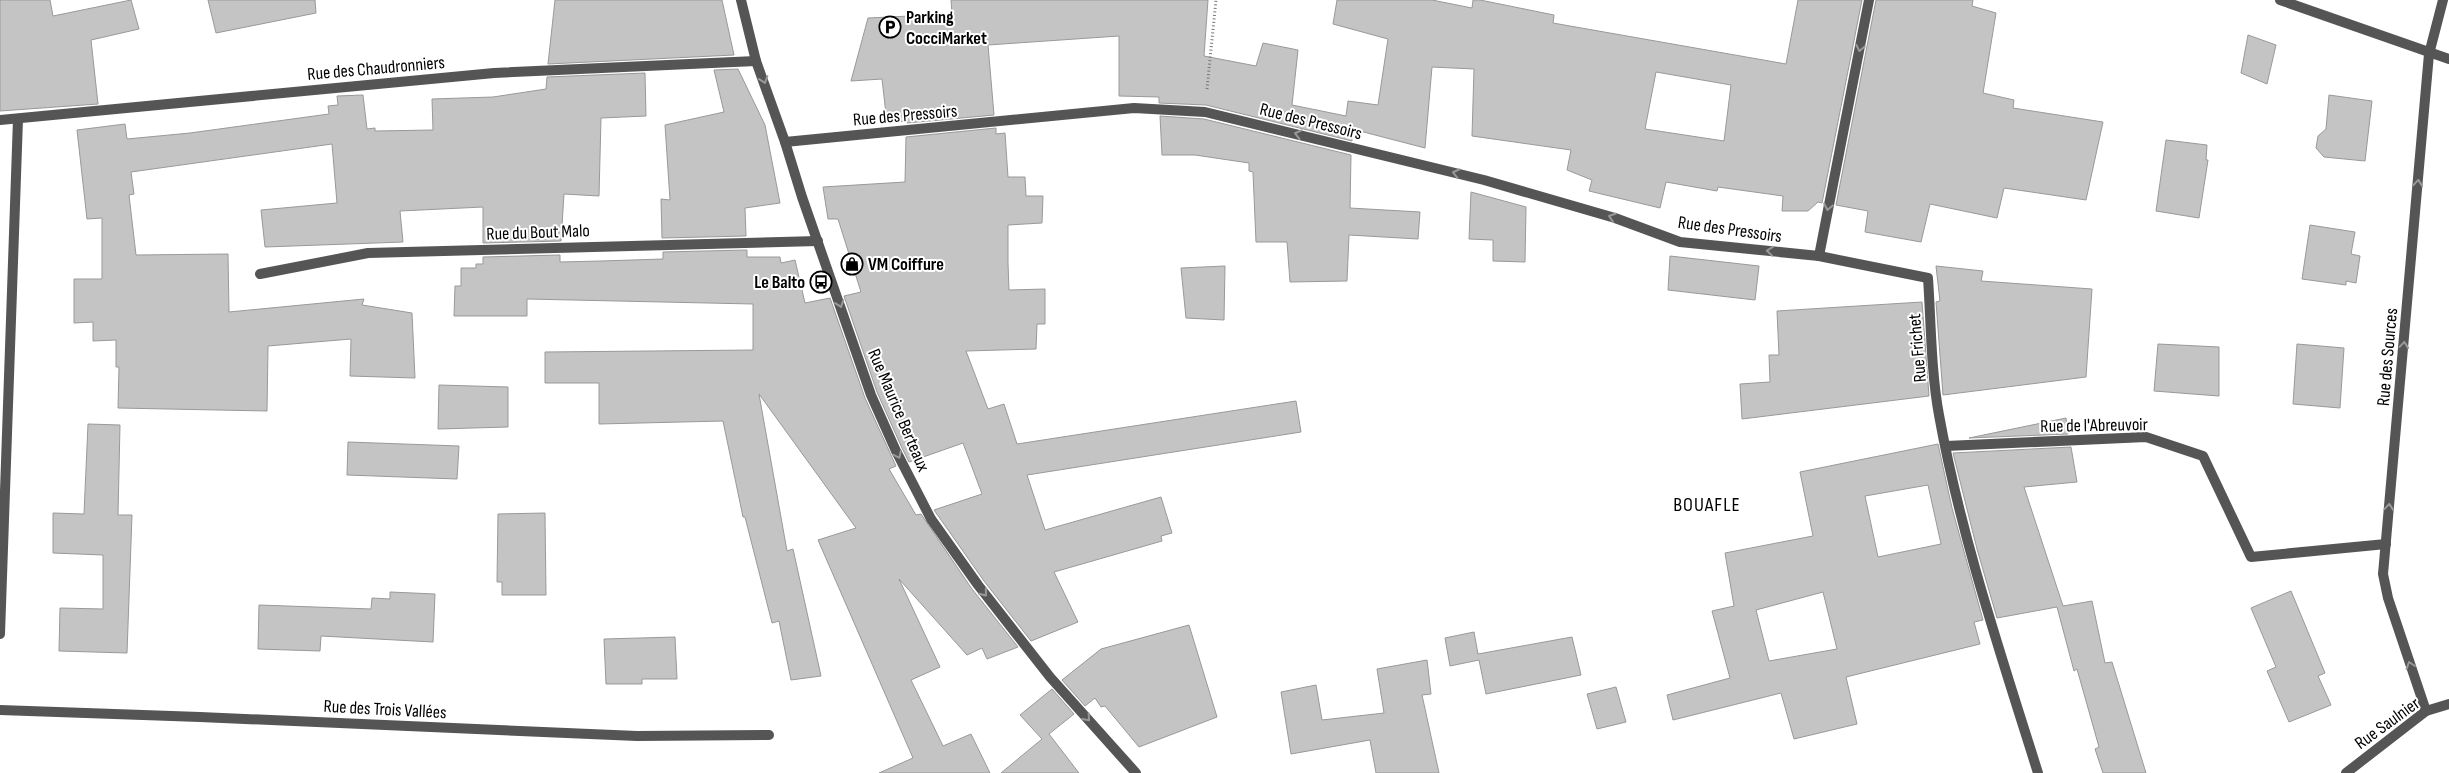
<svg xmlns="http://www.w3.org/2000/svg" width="2449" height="773" font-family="'Sofia Sans Condensed',sans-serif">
  <rect width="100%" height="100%" fill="#fff"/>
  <g fill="#c4c4c4" stroke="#999" fill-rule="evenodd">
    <path d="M0,0H50L53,16L131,0L139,29L91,40L98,104L0,111Z"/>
    <path d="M208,0H315L316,13L216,33Z"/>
    <path d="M555,0H722L734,55L548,64Z"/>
    <path d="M951,0H1208L1204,56L1256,66L1263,43L1298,50L1292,105L1346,116L1348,101L1378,105L1388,39L1333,24L1337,0H1432L1472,8L1473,0H1480L1554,15L1553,23L1786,64L1798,0H1862L1822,203L1818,202L1808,211H1782L1783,196L1718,187L1717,191L1666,182L1660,208L1589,191L1592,180L1567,170L1571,150L1472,136L1474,69L1432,67L1425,148L1352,129V141L1206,105L1159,103V97L1119,96V36L988,45L994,115L907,123V121L887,123L882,79L851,81L868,18L952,14ZM1656,72L1731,85L1724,141L1645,129Z"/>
    <path d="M1876,0H1973L1972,6L1996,13L1983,93L2014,100L2013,108L2103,122L2086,200L2004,188L1997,218L1930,204L1921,242L1865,232L1868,211L1836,205Z"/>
    <path d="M2248,35L2276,45L2267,84L2241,73Z"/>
    <path d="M738,69L765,125L780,203L745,208L746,236L662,238L661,199L670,200L665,125L724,112L714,70Z"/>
    <path d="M645,73L646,116L601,118L599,196L564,194L561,241L483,243V207L400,211L403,242L265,247L261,210L337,203L332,144L131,172L134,194L129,195L136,255L228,254L229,312L364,299L362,305L412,313L415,378L350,376L351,339L268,346L267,411L118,408L119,367H116V340L93,341V322L74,323V279H102V218L87,219L77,130L125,124L127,139L190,133L329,114L328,106L338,105L337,96L363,95L367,129L375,128V131L433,130L432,99L493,97L546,89L547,77Z"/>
    <path d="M2329,95L2372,101L2365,161L2324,157L2316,148L2318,136L2326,129Z"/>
    <path d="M1160,116L1204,119L1351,155L1350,208L1420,212L1418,239L1349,235L1347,281L1290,282L1287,242H1256L1253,172L1249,171V163L1195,155H1162Z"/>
    <path d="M996,128V134L1005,133L1008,177H1025L1026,196H1043L1042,223L1008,225V263L1009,290L1045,289V324H1037L1036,349L966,351L988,409L1004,404L1017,444L1296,401L1301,432L1027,475L1045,530L1161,497L1172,533L1161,536L1162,541L1054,572L1078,622L1031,641L984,581L934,510L982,494L963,443L909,462L902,448L877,392L844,296L861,292L838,219H828L823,187L905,182L906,137Z"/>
    <path d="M2166,140L2207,145L2206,160H2208L2199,218L2156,211Z"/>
    <path d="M1471,192L1526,207L1525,262L1493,261V240L1469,239Z"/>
    <path d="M2310,225L2355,232L2351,254L2360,256L2356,283L2346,281V285L2302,279Z"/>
    <path d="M747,250V257H780L781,263L795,260L805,303L830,298L865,398L896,466L889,469L916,515L921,514L972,589L1018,647L987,659L982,648L967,655L899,579L940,667L911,680L943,746L971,734L990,773H879L913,758L818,540L856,528L759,394L787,551L793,549L821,676L791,680L779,621L772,623L745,517H743L723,421L599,424V383H545V352L753,350V304L527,299V316H454L455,286H461V268H476V264H483V257L560,255V262L601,261L663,259V252Z"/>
    <path d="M1670,256L1759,266L1755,300L1668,290Z"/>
    <path d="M1225,266L1224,320L1186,318L1181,268Z"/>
    <path d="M1936,266L1983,271L1981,281L2092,289L2086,377L1943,395L1936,302L1940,301Z"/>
    <path d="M1922,302L1929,396L1742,419L1740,384L1770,382L1769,355H1779L1777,311Z"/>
    <path d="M2158,344L2219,347V396L2154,391Z"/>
    <path d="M2297,344L2344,348L2340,408L2293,404Z"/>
    <path d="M439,385L508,387V427L438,429Z"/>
    <path d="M2066,418L2068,434L1969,438Z"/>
    <path d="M88,424L120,425L118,515H132L127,653L59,651L60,608L103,609V555L53,553V513L84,514Z"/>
    <path d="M348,442L459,446L457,479L347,475Z"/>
    <path d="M1938,444L1952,508L1983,620L1974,622L1980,644L1846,677L1857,724L1794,739L1781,693L1673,720L1667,695L1730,678L1712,611L1734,606L1725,553L1813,536L1800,472ZM1928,485L1941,544L1878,557L1865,496ZM1823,592L1837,649L1769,661L1756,610Z"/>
    <path d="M2071,447L2077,482L2024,487L2063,606L2092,601L2105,663L2112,662L2146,773H2103L2095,749L2099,747L2077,669L2074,671L2057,607L1997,618L1977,549L1953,453Z"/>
    <path d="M545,513L546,595H502V582H497L498,514Z"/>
    <path d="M2291,591L2325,673L2318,676L2331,705L2289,722L2267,671L2276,667L2251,608Z"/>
    <path d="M390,592L435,594L433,642L321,636L320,651L258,649L259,605L371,609L372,598L390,599Z"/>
    <path d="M1189,625L1217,717L1139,747L1105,706L1101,707L1095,698L1085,706L1062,680L1101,649Z"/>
    <path d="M1474,632L1478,654L1572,637L1581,675L1486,694L1479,660L1450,666L1445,638Z"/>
    <path d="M675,637L677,679H642V684H606L604,639Z"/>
    <path d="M1427,660L1431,694L1422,695L1439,773H1376L1370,740L1291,754L1281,692L1316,685L1322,720L1384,713L1377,669Z"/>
    <path d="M1616,687L1626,722L1597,729L1587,694Z"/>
    <path d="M1052,689L1074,714L1049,734L1079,773H1001L1042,739L1020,715Z"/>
  </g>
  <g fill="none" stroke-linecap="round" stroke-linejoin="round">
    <path stroke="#777" stroke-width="3" stroke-dasharray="1 2.5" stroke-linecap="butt" d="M1207,89L1216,0"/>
    <path stroke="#555" stroke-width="10" d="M1946,446L2146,437L2203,456L2251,557L2386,544"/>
    <g stroke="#555" stroke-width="10">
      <path d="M741,0L756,61L785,142L802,197L871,395L896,451L931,519L978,585L1050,677L1136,773"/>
      <path d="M2280,0L2449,59"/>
      <path d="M0,120L494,73L756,61"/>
      <path d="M785,142L1134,108L1205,112L1484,180L1615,218L1680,242L1819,256L1928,278C1931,322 1931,372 1939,415C1961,537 2001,655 2038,773"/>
      <path d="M1819,256L1869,0"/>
      <path d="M260,274L368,253L818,241"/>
      <path d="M0,634L18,119"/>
      <path d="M0,710L200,717L637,736L769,735"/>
      <path d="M2426,711L2388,598L2383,574L2429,54L2443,0"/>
      <path d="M2346,773L2426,711L2449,704"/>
    </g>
  </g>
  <defs><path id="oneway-chevron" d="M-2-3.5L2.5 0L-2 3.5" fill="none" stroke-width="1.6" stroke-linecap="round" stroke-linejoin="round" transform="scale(1.25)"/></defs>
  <g stroke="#999">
    <use href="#oneway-chevron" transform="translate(1860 48) rotate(101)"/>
    <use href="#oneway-chevron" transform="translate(764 80) rotate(71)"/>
    <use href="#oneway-chevron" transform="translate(1298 134) rotate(-166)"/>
    <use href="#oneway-chevron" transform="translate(1456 173) rotate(-166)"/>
    <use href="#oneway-chevron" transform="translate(2418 183) rotate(-85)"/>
    <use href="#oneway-chevron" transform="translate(1828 207) rotate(101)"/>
    <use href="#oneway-chevron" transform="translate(1612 217) rotate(-162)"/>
    <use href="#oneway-chevron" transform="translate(1770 251) rotate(-174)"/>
    <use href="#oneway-chevron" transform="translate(840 304) rotate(71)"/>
    <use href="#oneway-chevron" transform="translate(2404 345) rotate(-85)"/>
    <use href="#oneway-chevron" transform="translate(898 455) rotate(64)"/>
    <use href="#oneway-chevron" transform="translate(2389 507) rotate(-85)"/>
    <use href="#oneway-chevron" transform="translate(984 593) rotate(52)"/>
    <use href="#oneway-chevron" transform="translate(2410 665) rotate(-108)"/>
    <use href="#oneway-chevron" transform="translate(1087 718) rotate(48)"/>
  </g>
  <defs>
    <g id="parking-ring" transform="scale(1.125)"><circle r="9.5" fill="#fff" stroke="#000" stroke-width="1.5"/><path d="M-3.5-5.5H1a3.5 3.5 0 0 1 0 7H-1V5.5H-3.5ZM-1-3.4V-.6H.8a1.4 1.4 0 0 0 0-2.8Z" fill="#000"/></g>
    <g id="shop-ring" transform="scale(1.125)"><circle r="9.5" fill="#fff" stroke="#000" stroke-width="1.5"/><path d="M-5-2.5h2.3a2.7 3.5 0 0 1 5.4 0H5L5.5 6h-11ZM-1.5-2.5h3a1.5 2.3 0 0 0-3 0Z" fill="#000"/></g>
    <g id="bus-ring" transform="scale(1.125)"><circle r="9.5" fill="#fff" stroke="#000" stroke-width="1.5"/><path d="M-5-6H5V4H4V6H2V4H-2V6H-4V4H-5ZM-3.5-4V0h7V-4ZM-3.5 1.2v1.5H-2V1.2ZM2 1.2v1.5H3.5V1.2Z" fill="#000"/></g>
  </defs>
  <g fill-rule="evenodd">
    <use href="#parking-ring" x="890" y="27"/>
    <use href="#shop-ring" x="852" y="264"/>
    <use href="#bus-ring" x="821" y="282"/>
  </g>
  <g text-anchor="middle" stroke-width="4" stroke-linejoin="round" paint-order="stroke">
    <g font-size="18" font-weight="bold" fill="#000" stroke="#fff" text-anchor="start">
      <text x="906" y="23">Parking<tspan x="906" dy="21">CocciMarket</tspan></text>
      <text x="868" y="270">VM Coiffure</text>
      <text x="805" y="288" text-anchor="end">Le Balto</text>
    </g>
    <g font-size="18" fill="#000" stroke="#fff">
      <text transform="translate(376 68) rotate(-5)" y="6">Rue des Chaudronniers</text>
      <text transform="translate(905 115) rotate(-5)" y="6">Rue des Pressoirs</text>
      <text transform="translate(1311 121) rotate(14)" y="6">Rue des Pressoirs</text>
      <text transform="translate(1730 229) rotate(8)" y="6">Rue des Pressoirs</text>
      <text transform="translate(538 232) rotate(-2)" y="6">Rue du Bout Malo</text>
      <text transform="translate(1917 348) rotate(-95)" y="6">Rue Frichet</text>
      <text transform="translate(2387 357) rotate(-85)" y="6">Rue des Sources</text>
      <text transform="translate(899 410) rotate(67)" y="6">Rue Maurice Berteaux</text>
      <text transform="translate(2094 425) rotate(-1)" y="6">Rue de l'Abreuvoir</text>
      <text transform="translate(385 709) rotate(3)" y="6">Rue des Trois Vallées</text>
      <text transform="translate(2387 723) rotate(-36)" y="6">Rue Saulnier</text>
    </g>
    <g font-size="20" letter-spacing="1" fill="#000" stroke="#fff">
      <text x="1707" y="511">BOUAFLE</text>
    </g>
  </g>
</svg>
